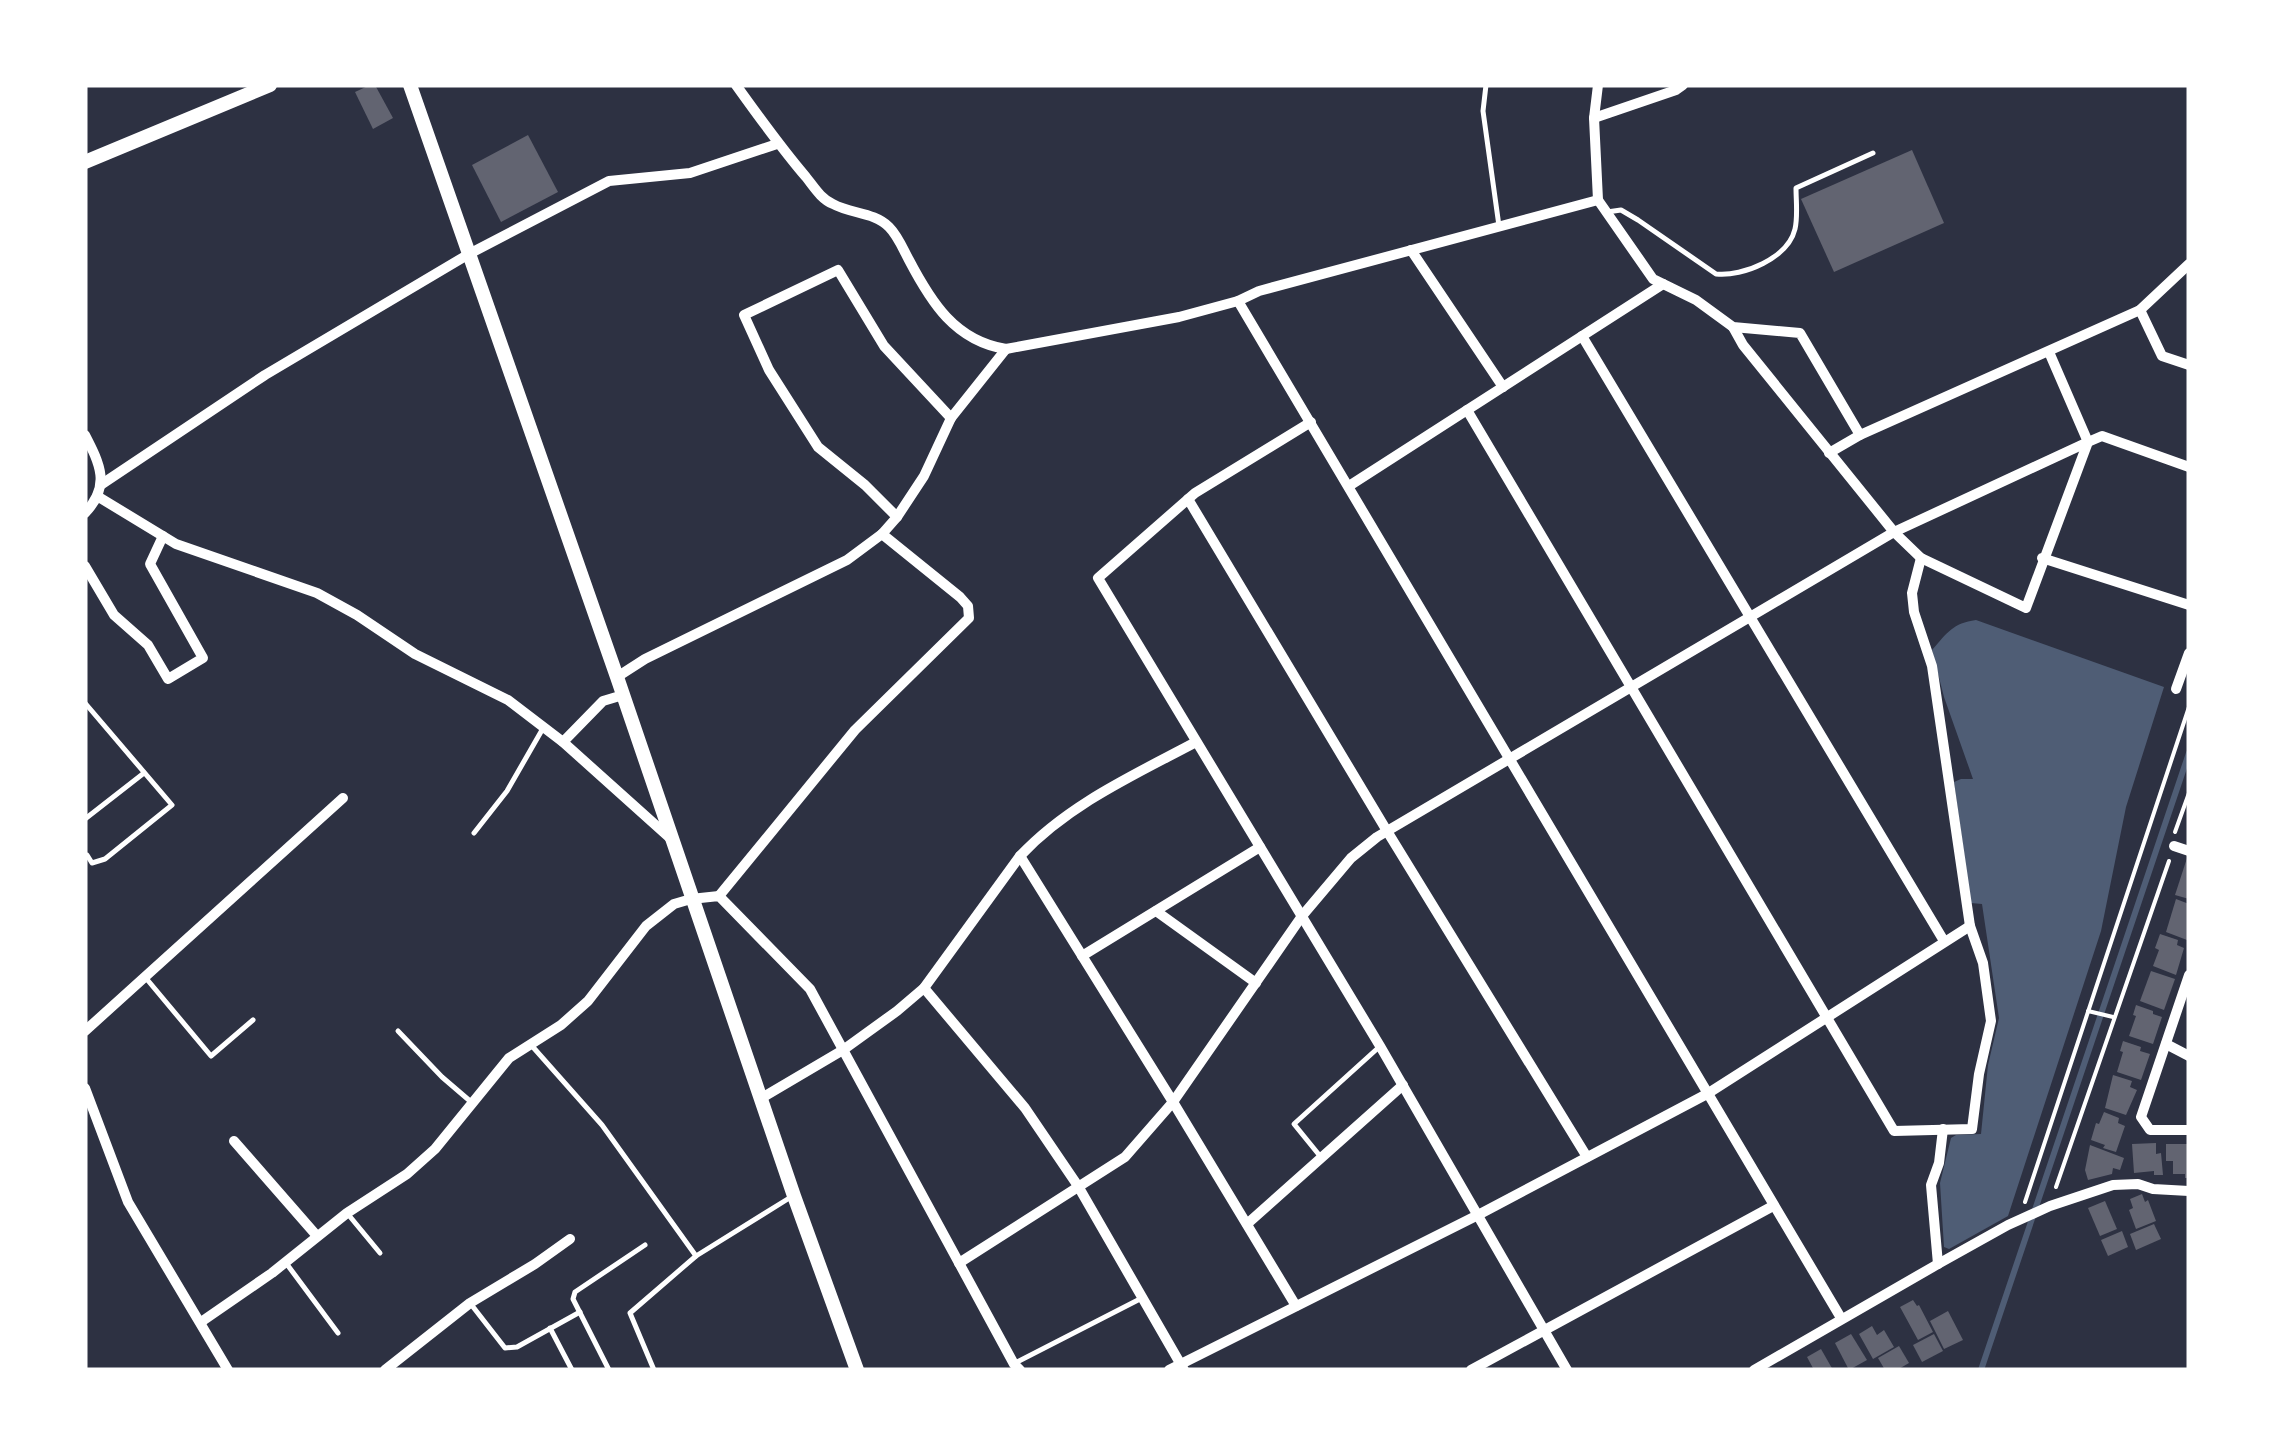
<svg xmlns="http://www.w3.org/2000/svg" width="2274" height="1455" font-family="'Fira Sans Condensed',sans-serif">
  <rect width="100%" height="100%" fill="#2d3142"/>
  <path fill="#4f5d75" d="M1976,620L2164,687L2126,807L2101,931L2008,1216L1949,1249L1944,1247L1940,1183L1951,1138L1956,1135L1981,1134L1988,1065L1999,1018L1982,904L1971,903L1954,782L1961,779H1973L1944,697L1932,650C1947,633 1953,623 1976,620Z"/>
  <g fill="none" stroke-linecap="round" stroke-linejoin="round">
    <path stroke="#4f5d75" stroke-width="6" d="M1981,1370L2189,753"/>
  </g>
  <g fill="#626471">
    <path d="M370,85H375L393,118L373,129L355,92Z"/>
    <path d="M528,135L558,192L501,222L472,165Z"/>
    <path d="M1912,150L1944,223L1834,272L1801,199Z"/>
    <path d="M2188,855H2189V899L2175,895Z"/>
    <path d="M2176,899L2189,904L2187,940L2166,932Z"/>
    <path d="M2160,934L2178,940L2177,945L2184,948L2176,975L2153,966L2159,950L2155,948Z"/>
    <path d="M2151,971L2175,979L2164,1010L2140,1001Z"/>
    <path d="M2136,1005L2153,1011V1014L2162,1017L2153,1044L2129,1036L2136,1016L2133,1015Z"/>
    <path d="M2123,1041L2141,1047L2140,1051L2150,1054L2141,1080L2117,1072L2123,1052L2120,1051Z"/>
    <path d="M2113,1075L2132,1081L2130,1087L2137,1090L2126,1115L2105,1108Z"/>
    <path d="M2104,1112L2119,1118L2118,1123L2125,1126L2116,1152L2103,1148L2105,1145L2091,1140L2096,1123L2099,1124Z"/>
    <path d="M2156,1143V1154L2161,1153L2163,1175H2154V1171L2134,1173L2132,1144Z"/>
    <path d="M2166,1144H2189V1178H2185V1174H2173V1161H2166Z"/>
    <path d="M2090,1145L2124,1158L2120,1170L2113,1168L2112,1174L2088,1180L2085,1170Z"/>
    <path d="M2142,1194L2145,1202L2148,1200L2156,1221L2136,1229L2129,1210L2133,1208L2130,1199Z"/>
    <path d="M2105,1201L2117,1229L2100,1236L2088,1208Z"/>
    <path d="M2154,1224L2161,1239L2136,1250L2130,1234Z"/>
    <path d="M2122,1231L2128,1247L2108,1256L2101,1240Z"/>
    <path d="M1913,1300L1917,1306L1919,1305L1933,1332L1918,1340L1900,1307Z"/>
    <path d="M1948,1311L1963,1340L1944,1349L1930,1321Z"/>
    <path d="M1872,1326L1877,1335L1884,1330L1894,1347L1873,1359L1859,1334Z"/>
    <path d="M1851,1334L1867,1360L1849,1370L1835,1343Z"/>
    <path d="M1934,1334L1943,1351L1922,1362L1913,1345Z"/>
    <path d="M1899,1346L1909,1363L1897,1370H1885L1878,1358Z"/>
    <path d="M1821,1349L1833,1370H1814L1807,1357Z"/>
  </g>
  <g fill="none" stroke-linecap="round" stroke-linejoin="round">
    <g stroke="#fff" stroke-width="4">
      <path d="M2175,832L2189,793"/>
      <path d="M2088,1011L2113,1017"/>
      <path d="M2056,1187L2169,861"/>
      <path d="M2025,1202L2189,707"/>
    </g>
    <g stroke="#fff" stroke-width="5">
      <path d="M1486,85L1483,111L1499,226"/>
      <path d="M1607,212L1621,210L1638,220L1716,274C1743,277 1788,258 1795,229C1798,216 1796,201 1796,188L1873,153"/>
      <path d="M85,703L172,805L105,859L92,863L87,855L85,856"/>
      <path d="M85,819L144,773"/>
      <path d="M474,833L507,791L542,730"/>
      <path d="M145,977L211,1056L253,1020"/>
      <path d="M398,1031L442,1077L470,1101"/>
      <path d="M532,1046L602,1125L696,1256"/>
      <path d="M1320,1156L1294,1124L1378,1048"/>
      <path d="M347,1213L380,1253"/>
      <path d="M286,1263L338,1333"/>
      <path d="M470,1303L505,1348L517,1347L580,1312"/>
      <path d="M550,1328L572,1370"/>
      <path d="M1017,1362L1140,1299"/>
      <path d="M609,1370L573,1299L575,1292L645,1245"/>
      <path d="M654,1370L630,1313L696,1256L791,1197"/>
    </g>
    <g stroke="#fff" stroke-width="10">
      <path d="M736,85C759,117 781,148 806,177C814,187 821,199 833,204C851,214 874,212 889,227C898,236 903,249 909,260C931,302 955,341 1006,349L1179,317L1238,301L1259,291L1598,200"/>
      <path d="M1598,85L1594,118L1598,200L1653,279L1696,300L1733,327L1800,333L1860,435"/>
      <path d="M1594,118L1676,90L1683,85"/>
      <path d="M1411,250L1503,387"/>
      <path d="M1238,301L1841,1318"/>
      <path d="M2140,310L2162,356L2189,365"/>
      <path d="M1733,327L1743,345L1894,532L1921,558L2026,608L2088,442L2049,352"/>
      <path d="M1582,336L1944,941"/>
      <path d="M1467,410L1894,1131L1972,1129L1979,1074L1991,1021L1983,963L1970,926L1932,666L1914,612L1912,593L1921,558"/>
      <path d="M1311,422L1195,493L1098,578L1380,1046L1567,1370"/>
      <path d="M85,435C100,464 111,486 85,513"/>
      <path d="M1829,453L1860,435L2140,310L2189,264"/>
      <path d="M102,484L265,375L469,254L609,181L690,173L777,144"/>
      <path d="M1349,486L1663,284"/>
      <path d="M97,496L176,544L317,593L357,615L415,654L508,700L563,742L670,838"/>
      <path d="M1188,499L1387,831L1587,1157"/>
      <path d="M897,517L865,485L818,447L769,370L744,315L838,270L884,346L951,418"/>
      <path d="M2042,558L2189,605"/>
      <path d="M85,566L114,615L148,645L168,679L203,658L150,564L163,536"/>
      <path d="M617,677L645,659L847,560L882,534L897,517L924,476L951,418L1006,349"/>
      <path d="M2176,689L2189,653"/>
      <path d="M563,742L603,701L623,695"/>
      <path d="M2174,846L2189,851"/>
      <path d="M1020,856L1173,1102L1296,1306"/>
      <path d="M719,896L855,730L969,618L968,606L960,597L882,534"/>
      <path d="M1156,911L1256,983"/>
      <path d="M1082,956L1260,847"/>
      <path d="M2189,975L2141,1117L2150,1130H2189"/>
      <path d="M924,988L1025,1108L1078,1186L1184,1370"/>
      <path d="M85,1031L343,798"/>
      <path d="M2166,1044L2189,1056"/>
      <path d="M85,1088L128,1202L228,1370"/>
      <path d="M760,1099L843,1050L897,1011L924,988L1020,856C1069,804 1134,775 1196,742"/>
      <path d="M234,1141L317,1236"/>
      <path d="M1247,1224L1403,1085"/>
      <path d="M959,1263L1125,1157L1173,1102L1302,916L1351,858L1377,837L1894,532L2088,442L2102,436L2189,467"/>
      <path d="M1938,1264L1931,1185L1939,1163L1943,1129"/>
      <path d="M201,1322L272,1273L347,1213L407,1174L435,1149L509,1058L561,1025L588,1001L646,926L674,904L691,899L719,896L810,989L1014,1364L1020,1370"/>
      <path d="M385,1370L470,1303L535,1264L570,1239"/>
      <path d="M1169,1370L1478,1215L1707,1094L1970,926"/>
      <path d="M1471,1370L1773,1206"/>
      <path d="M1754,1370L1938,1264L2008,1225L2050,1206L2113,1185L2138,1184L2153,1189L2189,1191"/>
    </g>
    <g stroke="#fff" stroke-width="14">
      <path d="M410,85L617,677L794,1196L857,1370"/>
      <path d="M85,162L270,85"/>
    </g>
  </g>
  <rect width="2274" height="1455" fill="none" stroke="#ffffff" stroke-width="175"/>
</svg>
